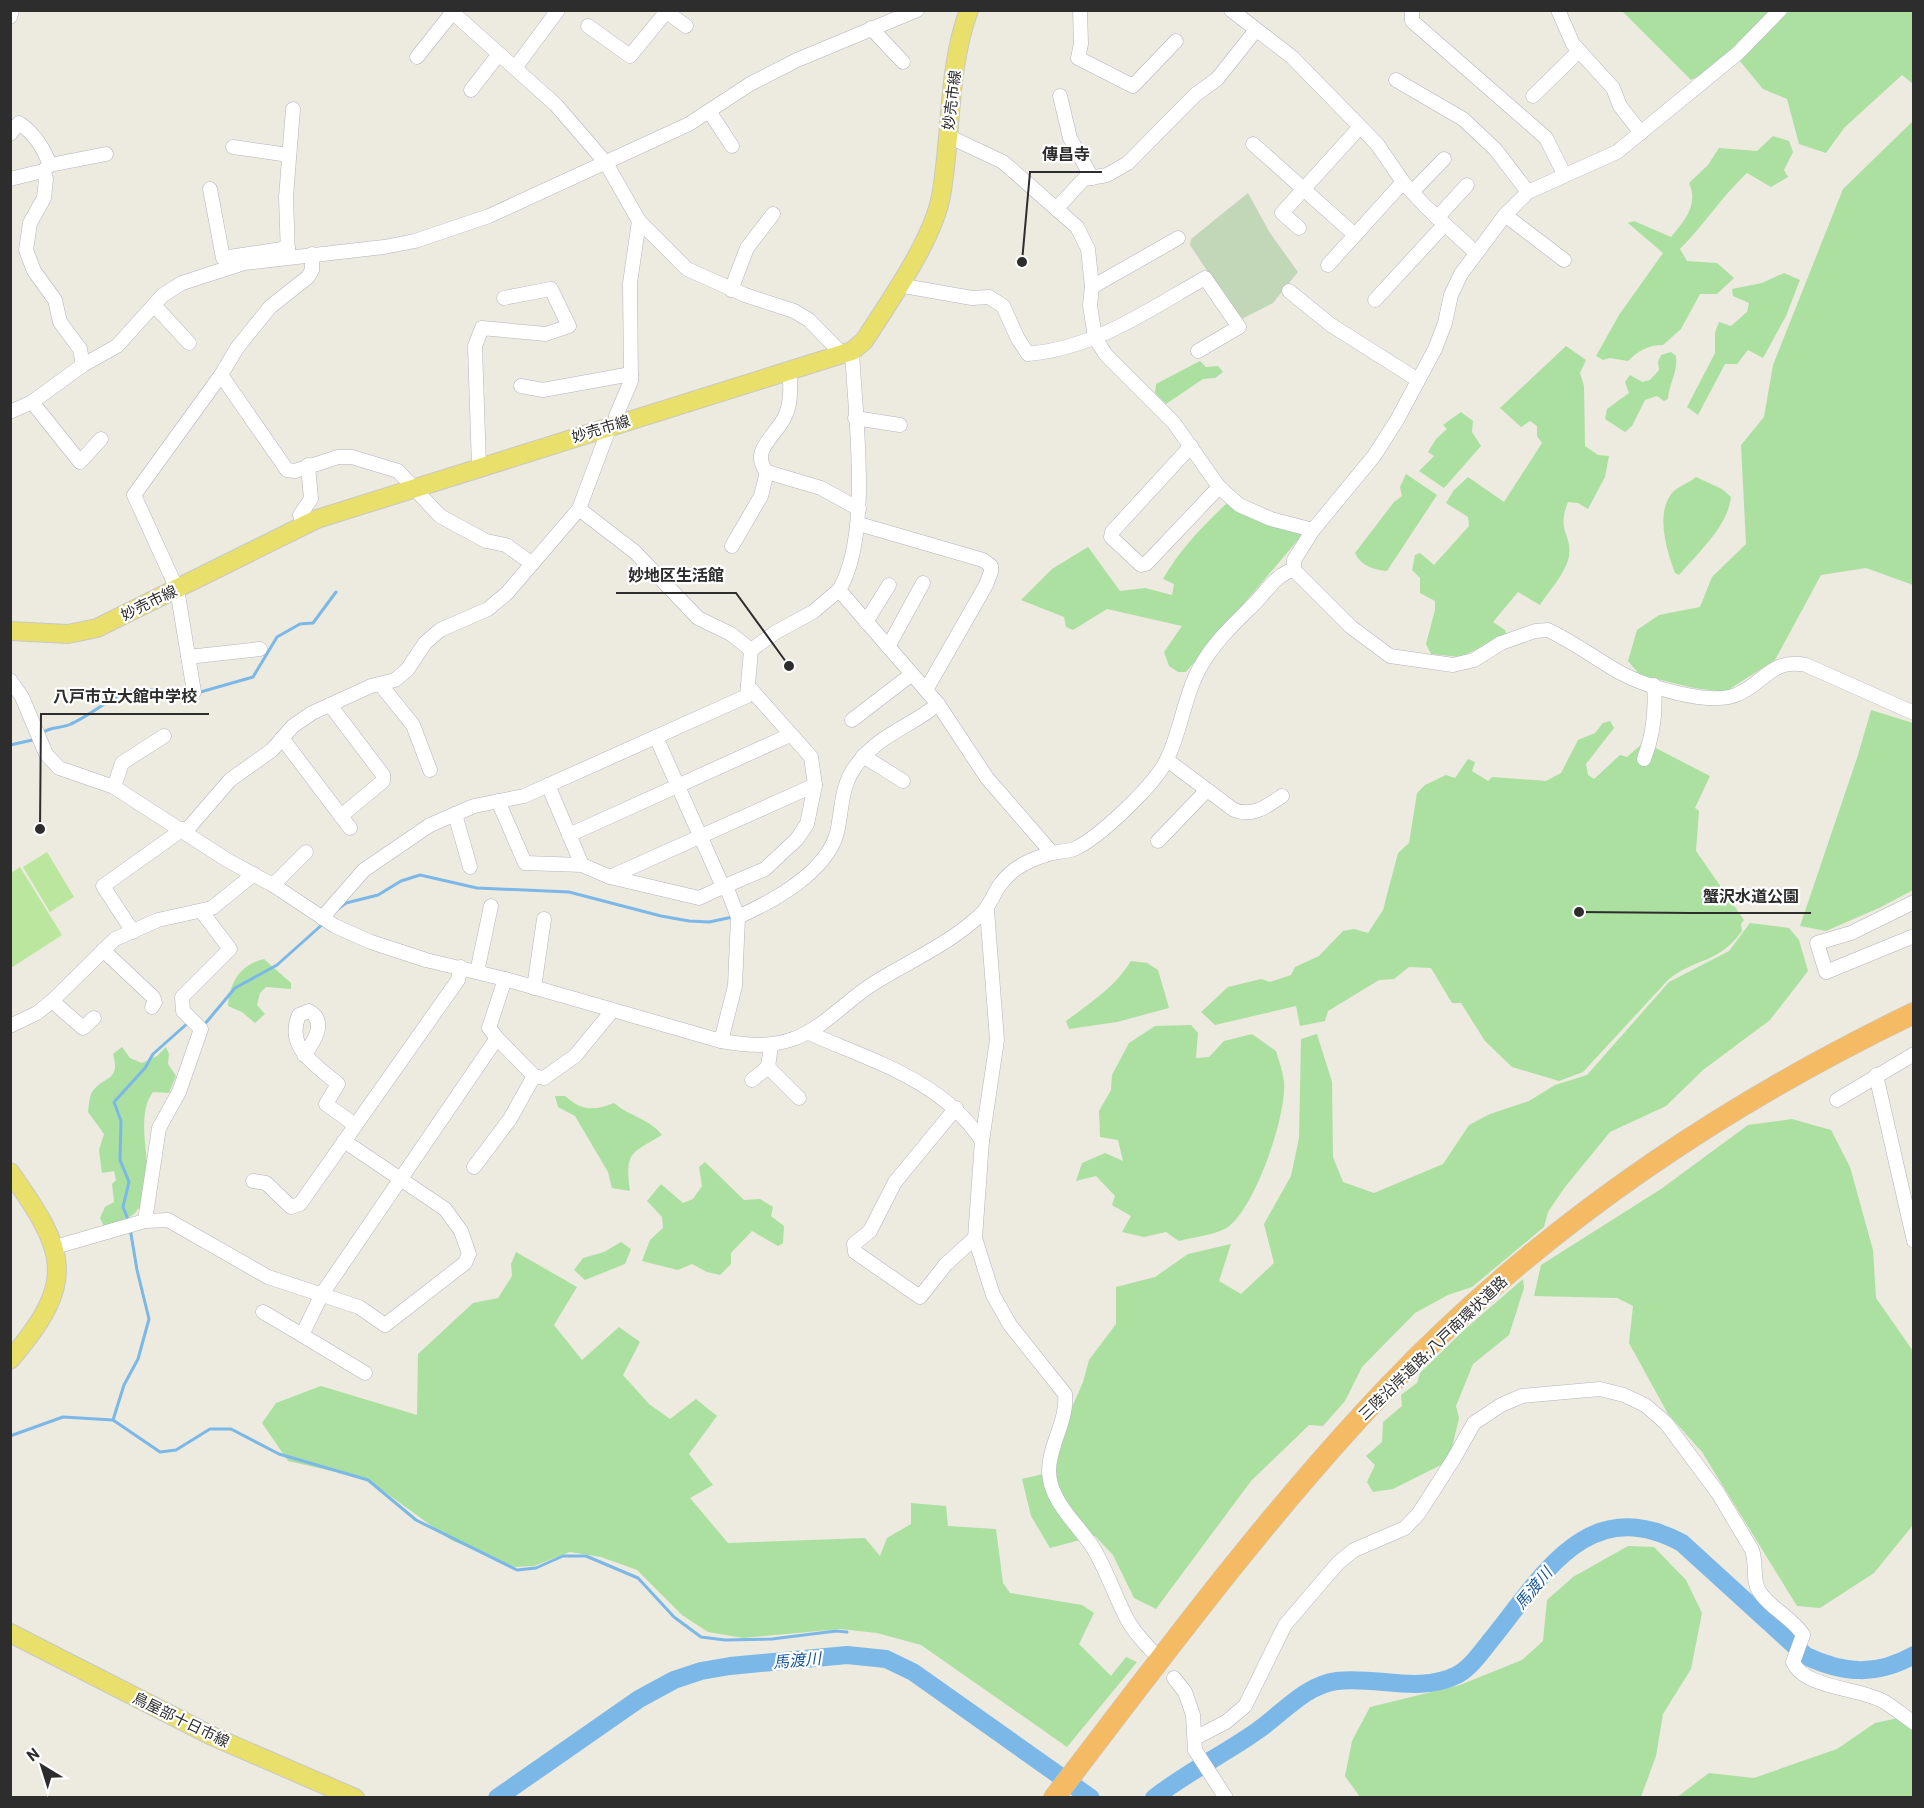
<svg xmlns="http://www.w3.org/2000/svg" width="1924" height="1808" font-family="Barlow,'Noto Sans JP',sans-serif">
  <rect width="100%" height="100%" fill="#edeae0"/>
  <g fill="#abe0a1">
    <path d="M1912,10L1913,84L1902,75L1845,127L1826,153L1799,144L1787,99L1763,89L1739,60L1789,11Z"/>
    <path d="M1622,11H1774L1713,68L1691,80Z"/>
    <path d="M1913,121V585L1866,568L1821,575L1775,660L1725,692L1694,688L1640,675L1628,661L1637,630L1659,615L1700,607L1712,577L1746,544L1741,445L1764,417L1773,365L1843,189Z"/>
    <path d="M1773,136L1789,141L1793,152L1784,170L1788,177L1771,187L1747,173C1722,196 1704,225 1680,249L1687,261L1717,263L1734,278L1717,294H1700L1681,329L1663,345C1648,345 1638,351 1628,361L1610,358L1603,360L1596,356L1619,315L1663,253L1628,223L1634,221L1671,237C1684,221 1699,205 1689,183L1708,165L1719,148L1757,151Z"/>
    <path d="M1784,273L1800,280L1786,316L1763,358L1748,350L1737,364H1725L1698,415L1687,407L1715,353V333L1719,322L1731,326L1747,312L1749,303L1733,296L1732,289L1762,283Z"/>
    <path d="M1566,346L1586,360L1580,373L1584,386L1585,446L1598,455L1609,456L1605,477L1588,509L1578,503L1568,502C1556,532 1572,533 1569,556C1566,573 1549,591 1540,605L1518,592L1493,622L1505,630L1507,636L1460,657L1431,654L1426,644L1435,610V601L1420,593V578L1412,570L1415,555L1420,553L1434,565L1469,526L1468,517L1446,503L1454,490L1468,477L1504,502L1542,443L1537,436V426L1530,421L1521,427L1500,408Z"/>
    <path d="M1671,352L1676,356C1678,373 1669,383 1668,399L1664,401L1657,396L1645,400L1632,426L1625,432L1605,419L1607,409L1629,393L1625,382L1630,375L1642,382L1650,380L1659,370L1658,362L1661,355Z"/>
    <path d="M1200,361L1206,367L1218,366L1223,372L1215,378L1203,379L1166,404L1155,393L1156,384Z"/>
    <path d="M1461,412L1473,421L1472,432L1481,446L1444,488L1419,471L1434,456L1428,452L1436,439L1447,429L1443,425Z"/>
    <path d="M1406,474L1437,495L1387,571C1374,570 1361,566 1355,553L1394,502L1402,496L1400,487Z"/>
    <path d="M1696,477L1722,489L1731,497C1728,526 1698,553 1679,575L1675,573C1667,551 1655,514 1672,493C1677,487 1689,483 1696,477Z"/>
    <path d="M1228,502L1303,534L1186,672H1178L1169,666L1164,652L1182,626L1107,609L1073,630L1066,627L1064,617L1021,600L1052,569L1088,547L1120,591L1145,588L1172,595L1174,584L1163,579C1180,549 1203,526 1228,502Z"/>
    <path d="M1871,710L1913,723V890L1881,907L1826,931L1800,926L1858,755Z"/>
    <path d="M1610,721L1614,728L1586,764L1588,775L1594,779L1620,755L1627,757L1644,742L1710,776L1695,808L1699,811L1696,851L1744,920L1741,924L1742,931C1717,965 1696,957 1668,980L1583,1072L1559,1081L1512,1067L1485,1041L1461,1003H1452L1431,968L1409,967L1394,979L1379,980L1328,1011L1325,1021L1300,1026L1296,1006L1215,1025L1201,1012L1228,987L1261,979L1270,982L1291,975L1295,967L1319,956L1343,931L1354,929L1368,933L1383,910L1398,853L1409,843L1417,793L1425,785L1446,775L1455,778L1468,759L1475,762L1472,771L1488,781L1492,777L1546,781L1561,773L1578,740L1595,733L1603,723Z"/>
    <path d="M1750,923L1789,928L1799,940L1808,971L1770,1020L1703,1070L1666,1106L1610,1132L1565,1187L1548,1212L1544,1227L1472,1287L1448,1295L1415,1313L1362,1367L1345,1401L1323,1426L1309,1425L1251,1481L1156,1609L1134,1598L1113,1555L1095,1536L1050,1548L1031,1516L1022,1479L1043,1474L1083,1382L1089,1360L1116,1324V1287L1155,1277L1188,1254L1231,1244L1219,1281L1241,1294L1274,1263L1264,1224L1291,1176L1299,1138L1301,1039L1317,1034L1332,1082L1333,1157L1343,1182L1374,1193L1443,1164L1469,1125L1490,1114L1529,1101L1555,1085L1587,1075L1669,982L1729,951Z"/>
    <path d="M264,959L291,983V989L266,987L260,993L257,1005L265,1014L255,1023L242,1012L228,1006C230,982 240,965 264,959Z"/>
    <path d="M1131,961L1147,963L1158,970L1169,1008L1117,1022L1069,1029L1066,1021C1090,1003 1115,987 1131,961Z"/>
    <path d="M1191,1025L1198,1033L1196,1058L1209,1057L1224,1041L1252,1034L1276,1051C1279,1061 1283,1072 1284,1082C1287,1115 1255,1208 1228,1227C1216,1235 1193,1237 1179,1241L1166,1232L1144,1237L1122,1232L1131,1216L1112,1205L1115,1196L1096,1176L1076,1181L1082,1163L1105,1153L1123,1161L1118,1140L1100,1137L1099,1111L1111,1090L1112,1075L1129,1043L1155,1026Z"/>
    <path d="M122,1047L130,1058L142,1063L157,1056L166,1047L169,1054L168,1064L176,1076L169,1093L153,1092C129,1124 165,1185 134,1214C126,1220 113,1223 104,1226L100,1218L105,1207L114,1202L112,1184L116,1180L114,1171L102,1173L99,1150L104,1134L88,1112C89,1106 89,1097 92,1092C104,1075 121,1082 113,1054Z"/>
    <path d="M555,1096H565C582,1111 593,1111 614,1103C629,1116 650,1119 662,1135C630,1154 625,1152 630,1191L612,1188L608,1172L575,1116L558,1107Z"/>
    <path d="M1792,1119L1831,1130L1850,1167L1873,1250L1876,1298L1913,1351V1525L1874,1573L1820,1608L1797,1606L1702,1452L1668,1414L1629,1343L1633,1306L1617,1298L1534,1296L1541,1265L1661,1189L1748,1125Z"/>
    <path d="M705,1162L744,1200L760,1199L773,1207L771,1216L784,1226L783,1243L778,1246L752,1231L731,1253V1264L720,1275L707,1272L692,1264L678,1270L642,1261L650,1240L663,1228L662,1217L647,1201L661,1184L683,1203L693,1199L702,1186L699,1167Z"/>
    <path d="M621,1242L631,1249L625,1264L585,1280L574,1270L583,1258L604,1252Z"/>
    <path d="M516,1252L577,1287L554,1325L582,1360L619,1327L640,1342L623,1375L649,1404L670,1419L696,1399L717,1416L689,1454L713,1485L690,1498L728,1543L865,1538L880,1556L887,1538L911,1524V1503L946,1506L948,1526L996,1529L1003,1583L1010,1593L1082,1605L1094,1613L1079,1644L1111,1676L1126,1657L1137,1662L1067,1747L921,1645L877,1633L840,1629L743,1638L708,1632L682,1615L637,1570L601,1557L570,1552L534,1566L515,1567L451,1540L367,1479L288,1461L262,1423L276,1403L321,1386L417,1415L418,1354L473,1303L498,1298L512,1276L511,1264Z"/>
    <path d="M1523,1279L1524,1288L1509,1335L1473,1364L1456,1406L1459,1418L1452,1448L1443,1464L1393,1489L1373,1492L1367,1482L1375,1465L1366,1456L1382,1442L1383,1422L1402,1406L1401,1395L1417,1383L1420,1373L1464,1330Z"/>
    <path d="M1628,1546L1654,1547L1686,1580L1702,1613L1691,1669L1663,1714L1656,1756L1641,1797H1360L1345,1776L1352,1741L1370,1707L1460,1685L1522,1660L1543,1641L1547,1600L1573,1577Z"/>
    <path d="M1913,1715V1797L1676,1798L1709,1773L1754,1778L1837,1749L1875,1723Z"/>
  </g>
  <path fill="#c2d6b8" d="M1248,193L1270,233L1298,272L1273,303L1240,320L1190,245L1191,239Z"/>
  <g fill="#bbe69d">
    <path d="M47,852L74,897L50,912L23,867Z"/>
    <path d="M20,867L62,935L11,968V873Z"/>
  </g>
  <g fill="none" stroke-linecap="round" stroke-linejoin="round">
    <g stroke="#7bb8e7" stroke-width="3">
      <path d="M197,693L253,677L277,637L300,624L313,623L336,592"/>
      <path d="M41,734C49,726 61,729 71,724C94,714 113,693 139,690C155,688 174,694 191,694"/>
      <path d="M10,745L37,739"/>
      <path d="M338,909L346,903L378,895L401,881L420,875L477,888L569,892L661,916L689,921L709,922L733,917"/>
      <path d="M204,1025L235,988L277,965L325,922"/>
      <path d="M129,1222L123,1207L129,1182L120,1160L121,1121L114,1102L145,1068L153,1054L189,1022"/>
      <path d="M113,1420L160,1452L176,1450L210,1429H231L279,1454L368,1480L416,1520L517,1570L536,1568L563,1556H586L638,1578L674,1617L701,1637L725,1640L772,1639L836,1631L847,1632"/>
      <path d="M10,1436L63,1417L113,1420L124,1385L138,1359L149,1319L137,1270L130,1228"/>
    </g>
    <g stroke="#7bb8e7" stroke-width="18">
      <path d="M497,1798L639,1699L674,1680L701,1671L730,1666L847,1655L886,1659L913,1672L1091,1798"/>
      <path d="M1154,1798C1187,1772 1223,1755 1257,1731C1282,1714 1305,1685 1337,1681C1377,1676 1419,1694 1457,1675C1472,1667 1484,1648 1495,1635C1545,1572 1590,1493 1682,1543L1806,1656C1844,1674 1877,1676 1914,1655"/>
    </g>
    <g stroke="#b3b4bf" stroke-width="15">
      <g id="minor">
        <path d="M450,10L556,105L606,163L639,221L687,269L745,295L794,311L809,320L843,355"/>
        <path d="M664,10L686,26"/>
        <path d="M1080,10L1081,44L1078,58L1133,86L1176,41"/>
        <path d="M1231,10L1292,57L1377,144L1403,182L1425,206L1476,253"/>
        <path d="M1412,10V21L1546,138L1564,174"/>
        <path d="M1558,10L1573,44L1613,88L1620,106L1641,133"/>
        <path d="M10,17L12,10"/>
        <path d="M588,26L630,56L666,12"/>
        <path d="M871,28L903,62"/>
        <path d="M417,57L452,13"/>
        <path d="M515,68L558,10"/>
        <path d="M1396,80L1463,119L1495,149L1528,192"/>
        <path d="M471,90L499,54"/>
        <path d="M1060,96L1070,138L1092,178"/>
        <path d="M1533,96L1578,52"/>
        <path d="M709,111L732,146"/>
        <path d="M10,134L19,123C34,133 44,149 50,165"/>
        <path d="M948,136L1003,162L1077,227L1088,249L1092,287L1090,305L1095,338L1106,355L1174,423L1219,487L1239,505L1271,519L1313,530"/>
        <path d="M1253,144L1355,235"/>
        <path d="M233,147L289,155"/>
        <path d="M43,171L46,179L44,198L30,223L26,250L34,271L55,300L60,322L80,349L83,365"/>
        <path d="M10,179L43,171L50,165L106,154"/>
        <path d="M210,189L223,258L288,248"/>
        <path d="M1412,192L1444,159"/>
        <path d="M1056,209L1084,179L1107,175L1128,163L1195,95L1217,79L1256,30"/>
        <path d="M1505,215L1564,260"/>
        <path d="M1437,218L1467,185"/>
        <path d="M1299,228L1282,213L1359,128"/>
        <path d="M288,256L286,197L293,109"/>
        <path d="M1328,265L1403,182"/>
        <path d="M898,285L972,298L989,297L1003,306L1018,339L1028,354C1096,348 1148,310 1205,278L1239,327L1198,351"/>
        <path d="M1092,287L1178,238"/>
        <path d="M731,290L747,248L773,214"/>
        <path d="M1289,291L1331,325L1418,380"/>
        <path d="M1375,300L1444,225"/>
        <path d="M154,305L189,343"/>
        <path d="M789,371C791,384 791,402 786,414C779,434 748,450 767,472L821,488L859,509"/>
        <path d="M221,375L237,348L270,307L308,277L312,270V254"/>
        <path d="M521,386L543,390L631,374"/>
        <path d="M32,402L80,462L101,439"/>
        <path d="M10,412L32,402L83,365L117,346L163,295L182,283L244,263L384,247L415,241L489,216L689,124L750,84L797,60L917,10"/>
        <path d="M855,418L900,425"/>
        <path d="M617,424L616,416L631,381L630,283L639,221"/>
        <path d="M1191,446L1112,532L1111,537L1141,565L1146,564L1219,487"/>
        <path d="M479,467L475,346L482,328L546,334L569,326L551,289L504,298"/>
        <path d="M579,509L635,552L698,618L731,634L751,650"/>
        <path d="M859,524L983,560L991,566V572L986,585L926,690"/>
        <path d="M303,526L300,515L311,499L308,465"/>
        <path d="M732,546L761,496L767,472"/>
        <path d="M1294,570V560L1313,530L1374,456L1397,420L1435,349L1445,323L1451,295L1461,274L1505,215L1528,192L1617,152L1738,53L1780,10"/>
        <path d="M1294,570L1351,627L1390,656L1453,665L1474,660L1501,643L1535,631L1548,630C1573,642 1595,658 1619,672C1644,686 1711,707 1738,694C1765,682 1772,658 1806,665L1914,713"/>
        <path d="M866,622L889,585"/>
        <path d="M888,647L923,583"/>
        <path d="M188,657L260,649"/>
        <path d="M10,680L22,697L46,754L59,768L114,787L227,860L273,885L335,926L371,942L426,960L505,979L721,1041C746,1045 767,1048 793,1039C822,1029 845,1002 871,985C907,962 948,945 979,916C989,908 992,897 999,886C1012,867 1031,859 1052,853L987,778L938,704L839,590C872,535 855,416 852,351"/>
        <path d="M380,684L413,725L430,770"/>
        <path d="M194,692L177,589L134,495L221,375L287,470L295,471L338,457H352L398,471L440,516L486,541L506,545L531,563"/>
        <path d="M330,705L383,775V781L341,816"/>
        <path d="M852,720L912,674"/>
        <path d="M656,737L723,887L765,869L797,839L807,824L815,785L811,757L748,686"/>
        <path d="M282,738L350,828"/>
        <path d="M863,756L903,781"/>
        <path d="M1644,759C1653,736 1656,710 1654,685"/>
        <path d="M1167,760L1234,810C1253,817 1266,807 1282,796"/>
        <path d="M548,785L582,865"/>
        <path d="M114,787L122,763L164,736"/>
        <path d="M498,801L525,863L582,865L610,877L699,898L723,887"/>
        <path d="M455,814L470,867"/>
        <path d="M186,831L230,780L272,750L293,726L312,713L371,686L395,680L407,670L425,643L440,630L488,609L507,593L579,509L610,426"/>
        <path d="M569,835L790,735"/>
        <path d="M1158,841L1207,790"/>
        <path d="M1052,853C1059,852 1068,851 1074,849C1099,838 1158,782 1168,757C1182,727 1185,692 1202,664C1216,640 1237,621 1256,602C1266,591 1279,572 1294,570"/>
        <path d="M610,877L815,785"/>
        <path d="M273,885L306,852"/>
        <path d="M726,886L738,917"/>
        <path d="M1914,902L1851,933L1817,943L1826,972L1914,936"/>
        <path d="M987,910L997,1040L982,1141L975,1238L993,1295L1010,1325L1065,1394C1068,1421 1049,1444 1049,1471C1049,1500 1077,1524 1092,1546C1107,1570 1115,1597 1128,1621C1134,1632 1143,1641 1151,1650"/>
        <path d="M322,918L364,870L430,825L474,806L524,796L747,696L751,650L776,632L813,612L839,590"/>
        <path d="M133,932L103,886L183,829"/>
        <path d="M103,950L153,997L155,1002L152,1007"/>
        <path d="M477,972L491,906"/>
        <path d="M534,988L544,919"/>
        <path d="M52,1001L83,1028L94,1018"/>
        <path d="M10,1026L37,1013L52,1001L115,939L158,920L212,908L254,874"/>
        <path d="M809,1033C872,1061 942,1080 982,1141"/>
        <path d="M497,1038L534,1076L544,1078L575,1056L612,1011"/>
        <path d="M721,1041L735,986L738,917C773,901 826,873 837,833C842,810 841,786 855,767C878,734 911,727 938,704"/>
        <path d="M304,1055C313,1043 328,1022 309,1011L299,1015C285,1048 316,1065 338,1084L326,1104L355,1125"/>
        <path d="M768,1067L799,1098"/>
        <path d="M1876,1075L1914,1241"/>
        <path d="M752,1080L768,1067L771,1046"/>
        <path d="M1837,1100L1914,1054"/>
        <path d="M956,1108L895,1182L870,1231L854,1244L855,1252L920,1297L946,1264L975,1238"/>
        <path d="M474,1167L510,1119L534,1076"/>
        <path d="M253,1181L266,1183L291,1207L300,1204L458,980L461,967"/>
        <path d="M145,1221L159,1128L179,1092L201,1029L183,1011L182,997L230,949L202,912"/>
        <path d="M55,1247L145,1221L168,1220L268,1277L359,1307L385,1325L465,1263L469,1254L461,1231L445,1209L344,1141"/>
        <path d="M263,1312L302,1335"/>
        <path d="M365,1373L302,1335L322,1294L497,1038L489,1028L505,979"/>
        <path d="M1174,1678L1185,1692L1193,1715L1195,1750L1226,1798"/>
        <path d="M1195,1738L1226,1722L1245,1706L1285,1625L1338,1563L1354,1550L1405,1528L1419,1513L1453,1460L1474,1423L1501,1405L1522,1396L1600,1389L1624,1395L1645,1405L1666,1423L1718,1493L1752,1550C1757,1563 1752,1580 1759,1591C1770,1609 1792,1617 1803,1635L1793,1662C1804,1688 1859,1688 1883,1701C1893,1707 1904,1716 1914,1723"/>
      </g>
    </g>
    <g stroke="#c8c8c8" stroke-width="20">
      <g id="major">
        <path d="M10,631L68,634L97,628L317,519L852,351L864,341C889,302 933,240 941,196C952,135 947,69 969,10"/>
        <path d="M10,1172C67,1252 78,1281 10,1360"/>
        <path d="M10,1633L212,1736L355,1798"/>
      </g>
    </g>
    <g stroke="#c8c8c8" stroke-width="22">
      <path id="highway" d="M1054,1798C1162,1657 1268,1513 1390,1385C1539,1229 1721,1106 1914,1013"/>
    </g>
    <use href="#minor" stroke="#fff" stroke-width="14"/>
    <use href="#major" stroke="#e8e06a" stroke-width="18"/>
    <use href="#highway" stroke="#f4bb64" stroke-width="21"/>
  </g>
  <g text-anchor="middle" stroke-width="4.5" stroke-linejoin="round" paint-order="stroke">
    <g font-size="15" fill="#2d2d2d" stroke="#fff">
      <text transform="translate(952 100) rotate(-83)" y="5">妙売市線</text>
      <text transform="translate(601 429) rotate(-17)" y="5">妙売市線</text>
      <text transform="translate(149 603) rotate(-26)" y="5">妙売市線</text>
      <text transform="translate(1433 1348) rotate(-44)" y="5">三陸沿岸道路;八戸南環状道路</text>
      <text transform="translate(181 1720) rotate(26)" y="5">鳥屋部十日市線</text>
    </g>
    <g font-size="16" font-style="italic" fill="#175597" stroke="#fff">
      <text transform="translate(1533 1588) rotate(-50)" y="6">馬渡川</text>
      <text transform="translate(797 1660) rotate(-5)" y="6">馬渡川</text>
    </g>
  </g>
  <path fill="none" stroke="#2d2d2d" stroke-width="2" d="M1022 262L1030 172H1102M789 666L736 593H616M40 829L41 714H209M1579 912L1691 913H1811"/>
  <g fill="#2d2d2d" stroke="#fff" stroke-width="2">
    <circle cx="1022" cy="262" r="6"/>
    <circle cx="789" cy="666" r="6"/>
    <circle cx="40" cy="829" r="6"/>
    <circle cx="1579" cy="912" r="6"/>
  </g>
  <g font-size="16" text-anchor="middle" font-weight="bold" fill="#2d2d2d" stroke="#fff" stroke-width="4.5" stroke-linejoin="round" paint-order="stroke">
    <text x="1066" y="160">傳昌寺</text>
    <text x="676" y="581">妙地区生活館</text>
    <text x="125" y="702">八戸市立大館中学校</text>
    <text x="1751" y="902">蟹沢水道公園</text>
  </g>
  <rect width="1924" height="1808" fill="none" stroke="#2d2d2d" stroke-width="24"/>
  <g transform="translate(42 1766) rotate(322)" stroke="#ffffff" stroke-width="4.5" paint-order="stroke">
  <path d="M0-4.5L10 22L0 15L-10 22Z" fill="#2d2d2d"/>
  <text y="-9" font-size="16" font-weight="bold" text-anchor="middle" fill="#2d2d2d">N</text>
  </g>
</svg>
